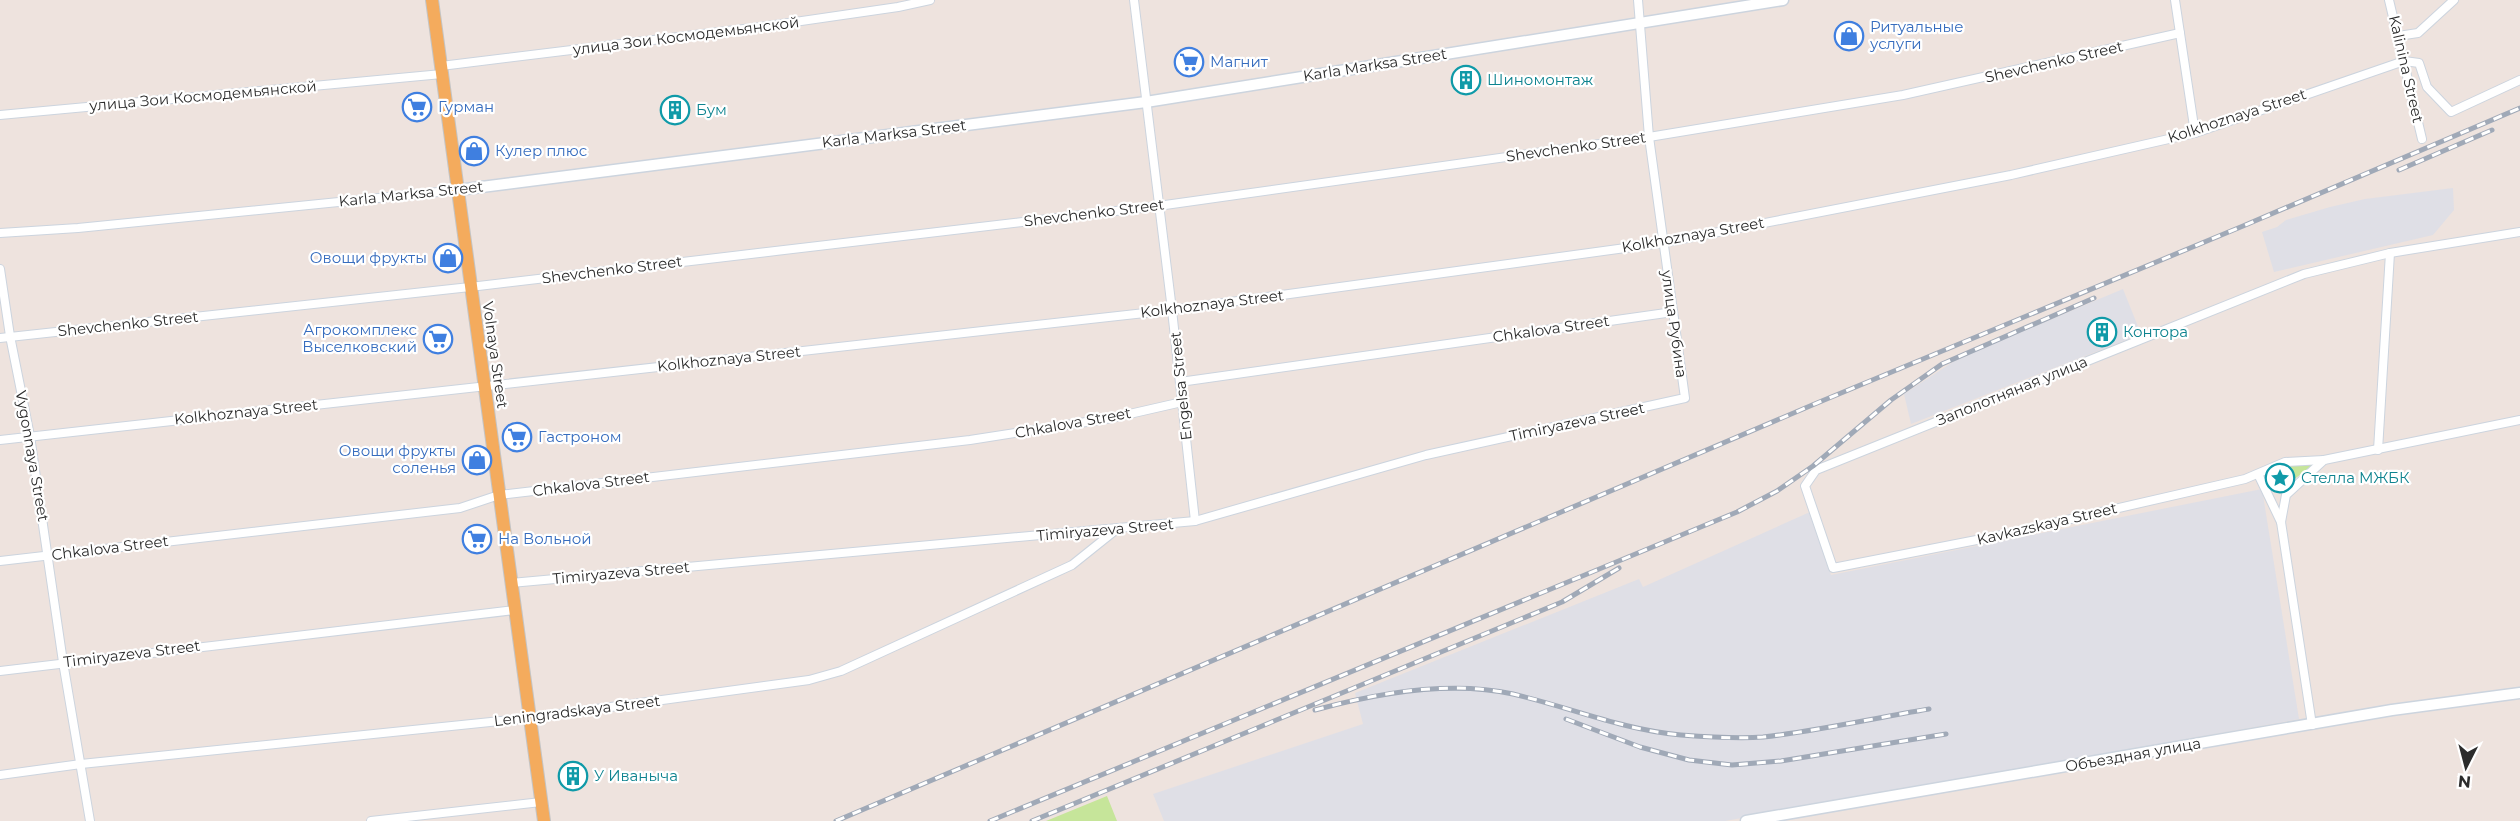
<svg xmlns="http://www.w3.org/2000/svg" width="2520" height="821" font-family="Montserrat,sans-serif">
  <rect width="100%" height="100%" fill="#eee3de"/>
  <g fill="#dfdfe6">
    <path d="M2453,188L2454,210L2433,235L2274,272L2262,232L2277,227L2286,220L2330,207L2365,199Z"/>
    <path d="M2123,289L2141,334L1911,424L1904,394L1959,358Z"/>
    <path d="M2262,489L2299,719L1725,821H1164L1153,794L1363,724L1355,693L1639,579L1643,587L1810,512L1831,575Z"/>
  </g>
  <g fill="#c6e59a">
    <path d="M2314,461L2315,464L2282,488H2276L2271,482L2272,473L2279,468Z"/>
    <path d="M1107,796L1117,821H1046Z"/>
  </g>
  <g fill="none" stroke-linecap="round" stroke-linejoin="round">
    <g stroke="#ccd4de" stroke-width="10">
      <g id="street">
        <path d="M1134,0L1172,310L1195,521"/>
        <path d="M2175,0L2195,133"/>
        <path d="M2389,0L2422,139"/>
        <path d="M2398,36L2418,33L2454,0"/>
        <path d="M441,66L760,27L898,7L930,0"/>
        <path d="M0,115L442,74"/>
        <path d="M0,233L78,228L458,190"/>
        <path d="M0,269L10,336L30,436L63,662L90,821"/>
        <path d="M0,338L470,287L1158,206L1649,137L1903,95L2180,33"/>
        <path d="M1180,382L1673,312"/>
        <path d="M0,440L1172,310L1662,243L2011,175L2195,133L2404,61L2419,63L2427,87L2451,112L2520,80"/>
        <path d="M2378,450L2390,253"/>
        <path d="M2324,460L2285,462L2245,479L1997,536L1833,568L1805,486L1816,470L2304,274L2390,253L2520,232"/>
        <path d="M2258,474L2281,522"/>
        <path d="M0,561L460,508L499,495L970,440L1112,418L1182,402"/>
        <path d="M511,583L1195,521L1426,455L1685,398L1649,137L1638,0"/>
        <path d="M0,671L515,610"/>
        <path d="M2312,725L2281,522L2286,495L2324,460L2520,420"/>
        <path d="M0,775L81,764L530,718L809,680L841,671L1072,565L1117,529"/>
        <path d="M371,821L541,802"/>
      </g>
    </g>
    <g stroke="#ccd4de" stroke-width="13">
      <g id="secondary">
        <path d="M458,190L1146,102L1783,0"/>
        <path d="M1746,821L2392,710L2520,693"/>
      </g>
    </g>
    <g stroke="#c4c4c4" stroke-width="14">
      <path id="primary" d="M432,0L544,821"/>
    </g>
    <use href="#street" stroke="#fff" stroke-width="8"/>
    <use href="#secondary" stroke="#fff" stroke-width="10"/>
    <use href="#primary" stroke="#f4ab5d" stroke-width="12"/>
    <g stroke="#a0a9b7" stroke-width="5">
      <g id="rail">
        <path d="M2399,170L2492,130"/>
        <path d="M1315,710C1377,693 1449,680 1513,694C1569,707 1623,730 1681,735C1708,737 1736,739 1763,737C1818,731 1874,718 1929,709"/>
        <path d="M1566,719L1640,747L1689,760L1732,765L1781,761L1946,734"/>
        <path d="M836,821L1817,403L2243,226L2520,108"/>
        <path d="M990,821L1737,512L1777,491L1813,466L1891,400L1942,364L2094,298"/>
        <path d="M1032,821L1562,602L1619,568"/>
      </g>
    </g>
    <use href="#rail" stroke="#fff" stroke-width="3" stroke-dasharray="9" stroke-linecap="butt"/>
  </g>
  <defs>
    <g id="shop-ring" transform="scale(1.5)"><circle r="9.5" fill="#fff" stroke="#3f7fe0" stroke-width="1.5"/><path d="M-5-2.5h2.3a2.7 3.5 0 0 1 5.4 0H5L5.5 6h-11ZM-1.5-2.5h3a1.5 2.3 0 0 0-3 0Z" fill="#3f7fe0"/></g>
    <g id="supermarket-ring" transform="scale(1.5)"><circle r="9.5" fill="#fff" stroke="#3f7fe0" stroke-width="1.5"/><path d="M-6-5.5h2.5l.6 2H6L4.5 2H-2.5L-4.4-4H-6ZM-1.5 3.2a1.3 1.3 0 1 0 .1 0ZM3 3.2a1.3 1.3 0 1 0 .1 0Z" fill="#3f7fe0"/></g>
    <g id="building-ring" transform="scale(1.5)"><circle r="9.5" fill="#fff" stroke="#0f9aa8" stroke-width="1.5"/><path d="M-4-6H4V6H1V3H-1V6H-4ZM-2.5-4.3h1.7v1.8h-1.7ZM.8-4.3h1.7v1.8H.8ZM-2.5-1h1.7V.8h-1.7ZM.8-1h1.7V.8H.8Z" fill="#0f9aa8"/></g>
    <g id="sight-ring" transform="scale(1.5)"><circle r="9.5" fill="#fff" stroke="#0f9aa8" stroke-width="1.5"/><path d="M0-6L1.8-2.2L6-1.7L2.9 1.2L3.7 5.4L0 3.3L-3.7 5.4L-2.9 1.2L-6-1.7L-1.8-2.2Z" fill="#0f9aa8"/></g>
  </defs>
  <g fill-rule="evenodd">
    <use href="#shop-ring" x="1849" y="36"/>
    <use href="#supermarket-ring" x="1189" y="62"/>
    <use href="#building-ring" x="1466" y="80"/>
    <use href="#supermarket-ring" x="417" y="107"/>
    <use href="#building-ring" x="675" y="110"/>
    <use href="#shop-ring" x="474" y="151"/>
    <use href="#shop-ring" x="448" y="258"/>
    <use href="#building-ring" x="2102" y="332"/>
    <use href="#supermarket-ring" x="438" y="339"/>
    <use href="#supermarket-ring" x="517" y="437"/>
    <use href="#shop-ring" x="477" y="460"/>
    <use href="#sight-ring" x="2280" y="478"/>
    <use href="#supermarket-ring" x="477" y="539"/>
    <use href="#building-ring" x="573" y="776"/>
  </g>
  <g text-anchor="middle" stroke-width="4.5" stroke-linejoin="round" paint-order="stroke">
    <g font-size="15" fill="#366cbe" stroke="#fff" text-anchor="start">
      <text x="1870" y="32">Ритуальные<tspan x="1870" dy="17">услуги</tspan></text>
      <text x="1210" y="67">Магнит</text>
      <text x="438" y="112">Гурман</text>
      <text x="495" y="156">Кулер плюс</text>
      <text x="427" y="263" text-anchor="end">Овощи фрукты</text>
      <text x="417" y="335" text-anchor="end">Агрокомплекс<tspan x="417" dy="17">Выселковский</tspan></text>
      <text x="538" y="442">Гастроном</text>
      <text x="456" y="456" text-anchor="end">Овощи фрукты<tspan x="456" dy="17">соленья</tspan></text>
      <text x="498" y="544">На Вольной</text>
    </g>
    <g font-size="15" fill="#2c2c2c" stroke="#fff">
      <text transform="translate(686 36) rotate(-7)" y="5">улица Зои Космодемьянской</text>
      <text transform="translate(2054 62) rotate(-13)" y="5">Shevchenko Street</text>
      <text transform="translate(1375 65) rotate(-9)" y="5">Karla Marksa Street</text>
      <text transform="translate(2406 69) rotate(77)" y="5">Kalinina Street</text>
      <text transform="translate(203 96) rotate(-5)" y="5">улица Зои Космодемьянской</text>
      <text transform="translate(2237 116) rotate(-18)" y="5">Kolkhoznaya Street</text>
      <text transform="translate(894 134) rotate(-7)" y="5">Karla Marksa Street</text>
      <text transform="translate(1576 147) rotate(-8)" y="5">Shevchenko Street</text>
      <text transform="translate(411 194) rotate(-6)" y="5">Karla Marksa Street</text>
      <text transform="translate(1094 213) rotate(-7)" y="5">Shevchenko Street</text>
      <text transform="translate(1693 235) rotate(-10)" y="5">Kolkhoznaya Street</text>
      <text transform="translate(612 270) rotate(-7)" y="5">Shevchenko Street</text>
      <text transform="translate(1212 304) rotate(-7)" y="5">Kolkhoznaya Street</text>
      <text transform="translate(128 324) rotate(-6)" y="5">Shevchenko Street</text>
      <text transform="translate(1674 324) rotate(82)" y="5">улица Рубина</text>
      <text transform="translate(1551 329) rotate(-8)" y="5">Chkalova Street</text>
      <text transform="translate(495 355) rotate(82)" y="5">Volnaya Street</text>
      <text transform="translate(729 359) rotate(-6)" y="5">Kolkhoznaya Street</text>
      <text transform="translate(1181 386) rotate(-96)" y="5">Engelsa Street</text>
      <text transform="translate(2012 391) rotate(-22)" y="5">Заполотняная улица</text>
      <text transform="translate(246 412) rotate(-6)" y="5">Kolkhoznaya Street</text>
      <text transform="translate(1577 422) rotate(-12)" y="5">Timiryazeva Street</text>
      <text transform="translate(1073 423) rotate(-10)" y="5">Chkalova Street</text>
      <text transform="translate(32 456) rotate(80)" y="5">Vygonnaya Street</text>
      <text transform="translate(591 484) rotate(-7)" y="5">Chkalova Street</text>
      <text transform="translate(2047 524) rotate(-13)" y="5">Kavkazskaya Street</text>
      <text transform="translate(1105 530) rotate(-5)" y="5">Timiryazeva Street</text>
      <text transform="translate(110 548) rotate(-7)" y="5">Chkalova Street</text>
      <text transform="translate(621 573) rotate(-5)" y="5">Timiryazeva Street</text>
      <text transform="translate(132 654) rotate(-7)" y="5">Timiryazeva Street</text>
      <text transform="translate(577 711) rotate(-7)" y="5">Leningradskaya Street</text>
      <text transform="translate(2133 755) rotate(-10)" y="5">Объездная улица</text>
    </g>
    <g font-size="15" fill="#0d838f" stroke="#fff" text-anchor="start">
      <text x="1487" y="85">Шиномонтаж</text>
      <text x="696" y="115">Бум</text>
      <text x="2123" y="337">Контора</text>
      <text x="2301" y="483">Стелла МЖБК</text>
      <text x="594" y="781">У Иваныча</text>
    </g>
  </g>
  <g transform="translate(2466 767) rotate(186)" stroke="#ffffff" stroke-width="4.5" paint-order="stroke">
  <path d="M0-4.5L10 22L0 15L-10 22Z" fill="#2c2c2c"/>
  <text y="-9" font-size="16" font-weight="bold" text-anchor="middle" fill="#2c2c2c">N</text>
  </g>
</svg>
